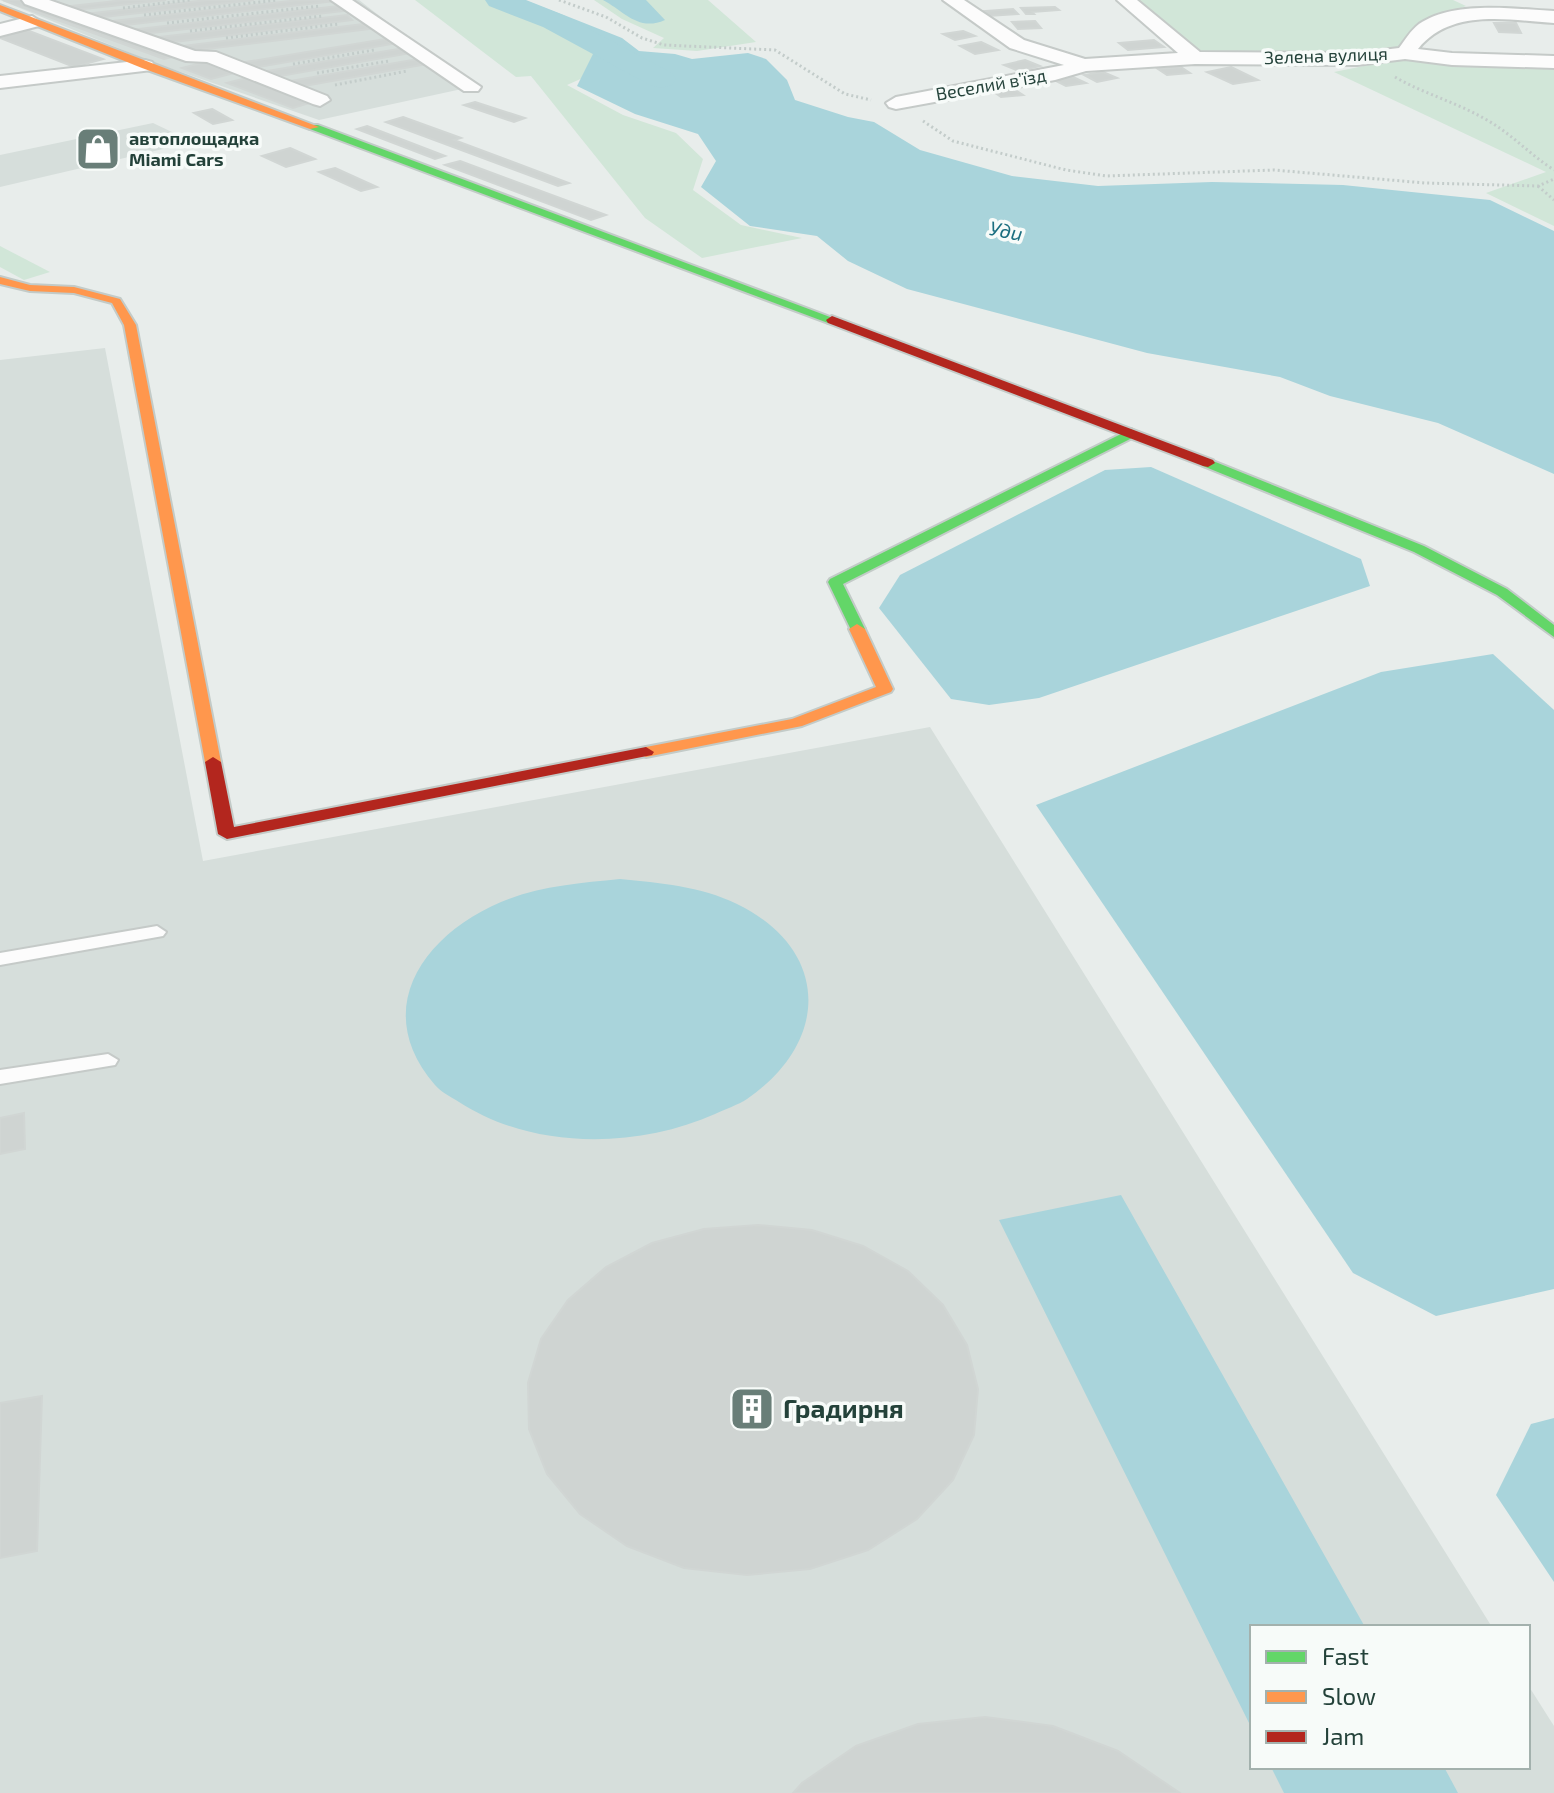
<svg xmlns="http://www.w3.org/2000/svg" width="1554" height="1793" font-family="'Exo 2',sans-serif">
  <rect width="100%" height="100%" fill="#e8edeb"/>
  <g fill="#d6dedb">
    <path d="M0,0H359L471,87L319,120L155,63Z"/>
    <path d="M153,123L193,142L0,187V155Z"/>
    <path d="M105,348L203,861L930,727L1492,1627H1252V1767H1528V1685L1554,1726V1793H0V360Z"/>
  </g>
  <g fill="#d1e6d8">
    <path d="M415,0C439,0 468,0 491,0C535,9 577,39 614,64L567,85L623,115L676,133L703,159L693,190L741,225L802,238L702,258L645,218L531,76L516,77Z"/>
    <path d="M594,0H708L756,42L697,51L653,48L664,38L622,19Z"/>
    <path d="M1132,0H1453L1466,6L1430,21L1398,51L1302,57L1198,55Z"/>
    <path d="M1409,57L1554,70V226L1486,193L1546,172L1334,72Z"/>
    <path d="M0,246L50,272L24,280L0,267Z"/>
  </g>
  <g fill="#a9d4db">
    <path d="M487,0H526L622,38L639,51L675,54L692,59L748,53L766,59L787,80L795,100L848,117L874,122L920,150L1012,176L1098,186L1212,182L1343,185L1490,200L1554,231V474L1438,423L1330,396L1280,377L1147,353L907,289L848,261L817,236L750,226L701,187L716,161L698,134L635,114L577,86L595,50L590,38Z"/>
    <path d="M603,0H646L665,20C638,32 624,11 603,0Z"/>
    <path d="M1151,467L1361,559L1370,586L1039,698L989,705L951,699L879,608L900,575L1105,470Z"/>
    <path d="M1493,654L1554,710V1289L1436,1316L1353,1273L1036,805L1381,672Z"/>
    <path d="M620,879C660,883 700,886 737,904C831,950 830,1042 747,1099C738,1105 725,1109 715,1114C636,1149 533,1150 459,1102C451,1097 441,1092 435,1085C370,1010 423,935 501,902C539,886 580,883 620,879Z"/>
    <path d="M1121,1195L1365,1627H1252V1729L999,1220Z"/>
    <path d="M1554,1418V1582L1496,1495L1531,1424Z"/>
    <path d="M1271,1767H1444L1458,1793H1284Z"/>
  </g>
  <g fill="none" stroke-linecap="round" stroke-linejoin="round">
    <path fill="#a9d4db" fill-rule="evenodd" d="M485,0H524L563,15L672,73L676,79L672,85L661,88L650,85L543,27L489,6Z"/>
  </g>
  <g fill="#cfd4d2" stroke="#d1d6d4" stroke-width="2">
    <path d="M3,0H22L176,56L164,59Z"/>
    <path d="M125,0H166L75,10L62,7Z"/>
    <path d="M207,0H254L95,18L85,14Z"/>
    <path d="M299,0L335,1L117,26L104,22Z"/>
    <path d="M338,6L343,11L143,34L130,30Z"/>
    <path d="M1055,7L1059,10L1032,12L1034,14H1026L1021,8Z"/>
    <path d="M1013,9L1018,14L988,16L984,11Z"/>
    <path d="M347,15L352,20L166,43L151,38Z"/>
    <path d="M1035,21L1041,28L1018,29L1012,22Z"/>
    <path d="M1494,23H1516L1521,33L1499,32Z"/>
    <path d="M363,24L369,29L190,51L175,47Z"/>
    <path d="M24,29L103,59L74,67L0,38Z"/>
    <path d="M963,31L975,36L955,40L943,34Z"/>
    <path d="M385,39L392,44L253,68L246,62Z"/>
    <path d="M1154,40L1164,47L1128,50L1119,43Z"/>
    <path d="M981,42L998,50L975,54L960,46Z"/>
    <path d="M404,48L411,53L275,77L268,71Z"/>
    <path d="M418,59L427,64L299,87L290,81Z"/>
    <path d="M1025,60L1040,66L1019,71L1004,65Z"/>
    <path d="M209,61L238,72L211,79L182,68Z"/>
    <path d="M1181,67L1190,73L1167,75L1158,69Z"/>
    <path d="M1231,67L1258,80L1233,84L1207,72Z"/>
    <path d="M1103,72L1117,78L1097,82L1084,75Z"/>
    <path d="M1073,77L1086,83L1066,86L1054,80Z"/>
    <path d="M246,78L313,102L293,108L227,83Z"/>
    <path d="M1012,88L1023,95L1001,97L991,90Z"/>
    <path d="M475,102L525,118L514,122L464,105Z"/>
    <path d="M212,109L232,120L213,124L194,113Z"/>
    <path d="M403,117L461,138L454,140L569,183L558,186L386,122Z"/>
    <path d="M367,126L445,156L435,159L357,129Z"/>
    <path d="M290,148L315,159L286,167L262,156Z"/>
    <path d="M460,161L606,215L591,220L445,165Z"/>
    <path d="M335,168L377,187L361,191L319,172Z"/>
    <path d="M24,1113L25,1149L0,1154V1118Z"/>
    <path d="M758,1225L812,1230L863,1246L908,1271L943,1305L967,1345L978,1389L974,1435L953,1480L917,1519L868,1550L810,1569L747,1575L684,1568L627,1546L580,1514L547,1474L529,1429L528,1383L541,1339L568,1300L606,1267L652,1243L704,1229Z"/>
    <path d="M42,1396L37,1551L0,1558V1403Z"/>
    <path d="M985,1717L1053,1726L1118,1751L1180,1793H793L802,1783L856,1746L918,1724Z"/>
  </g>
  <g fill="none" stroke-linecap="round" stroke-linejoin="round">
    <g stroke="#c5cac8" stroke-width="4">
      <g id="lane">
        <path d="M157,926L166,932L163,936L0,965V953Z"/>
        <path d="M108,1054L118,1060L115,1065L0,1084V1070Z"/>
      </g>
    </g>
    <g stroke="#c5cac8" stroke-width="4">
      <g id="street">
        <path d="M22,0H49L195,51L216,52L327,96L330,100L320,106L313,104L207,62L186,61L25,4Z"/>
        <path d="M331,0H352L481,87L478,91H464Z"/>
        <path d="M943,0H964L1024,40L1085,59L1178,53L1117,0H1137L1200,52L1357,53L1399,48C1405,40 1411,30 1419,24C1454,0 1513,9 1554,11V23C1507,20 1451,8 1418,49L1452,53L1554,56V68L1452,65L1405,59L1357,65L1195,64L1086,71L1055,80L896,109L889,107L886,103L896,97L1064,65L1010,48Z"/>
        <path d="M32,16L41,22L39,26L0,36V24Z"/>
        <path d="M145,60L152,62L155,66L152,70L0,88V76Z"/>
      </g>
    </g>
    <g stroke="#c3cbc8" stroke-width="4">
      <g id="fast">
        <path d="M310,125H318L838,320L828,323L310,129Z"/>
        <path d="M1131,429L1138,433L1136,436L843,584L865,629L862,632H852L828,582L830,579Z"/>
        <path d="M1208,459L1424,546L1507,589L1554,625V637L1497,595L1414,552L1203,466L1201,463Z"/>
      </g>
    </g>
    <g stroke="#c3cbc8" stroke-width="4">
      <g id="slow">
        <path d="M0,5L319,127L310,129L142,68L0,11Z"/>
        <path d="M0,277L30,285L74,287L120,299L136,325L221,762L219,766L213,767L205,762L124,325L112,303L74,293L30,291L0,284Z"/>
        <path d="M857,624L865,629L893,689L891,692L802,726L646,757L638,752L646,747L792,719L876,687L849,629Z"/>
      </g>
    </g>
    <g stroke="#c3cbc8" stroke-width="4">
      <g id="jam">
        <path d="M832,316L1213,460L1215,463L1208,467L1203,466L828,323L826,320Z"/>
        <path d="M646,747L654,752L652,755L227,839L218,834L205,762L213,757L221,762L234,827Z"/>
      </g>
    </g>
    <g stroke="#c3ccca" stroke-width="3" stroke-dasharray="2 3" stroke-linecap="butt">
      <path d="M559,0L606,17L642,38L664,45L775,50L845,94L871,100"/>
      <path d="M123,8L190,0"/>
      <path d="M144,15L278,0"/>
      <path d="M167,23L320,6"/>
      <path d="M190,31L323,16"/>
      <path d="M226,38L339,24"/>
      <path d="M293,64L374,50"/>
      <path d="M317,73L389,61"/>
      <path d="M1395,77C1424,94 1456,102 1485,119C1511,133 1529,154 1554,170"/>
      <path d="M335,85L407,71"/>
      <path d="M923,121L953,141L1066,170L1106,176L1274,170L1425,183L1538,186L1554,179"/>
      <path d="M1538,186L1554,200"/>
    </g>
    <use href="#lane" fill="#fcfcfc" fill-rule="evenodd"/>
    <use href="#street" fill="#fcfcfc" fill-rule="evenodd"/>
    <use href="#fast" fill="#63d668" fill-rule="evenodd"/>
    <use href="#slow" fill="#ff974d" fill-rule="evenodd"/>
    <use href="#jam" fill="#b3261e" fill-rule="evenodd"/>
  </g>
  <defs>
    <g id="shop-square" transform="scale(2.3)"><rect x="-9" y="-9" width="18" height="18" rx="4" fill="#697e78" stroke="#f7fbf9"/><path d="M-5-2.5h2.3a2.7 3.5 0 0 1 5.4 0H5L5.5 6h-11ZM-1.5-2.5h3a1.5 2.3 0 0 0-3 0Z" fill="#fff"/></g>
    <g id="building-square" transform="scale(2.3)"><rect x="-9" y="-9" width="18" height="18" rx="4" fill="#697e78" stroke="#f7fbf9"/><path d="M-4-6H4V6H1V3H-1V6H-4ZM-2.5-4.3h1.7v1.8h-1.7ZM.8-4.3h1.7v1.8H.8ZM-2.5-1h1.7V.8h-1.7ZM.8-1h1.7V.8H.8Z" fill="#fff"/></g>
  </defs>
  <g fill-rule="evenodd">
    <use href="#shop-square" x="98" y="149"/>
    <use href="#building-square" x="752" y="1409"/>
  </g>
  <g text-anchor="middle" stroke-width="7" stroke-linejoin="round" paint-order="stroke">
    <g font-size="18" fill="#24423a" stroke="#f7fbf9">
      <text transform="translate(1326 56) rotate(-2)" y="6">Зелена вулиця</text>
      <text transform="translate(991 85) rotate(-10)" y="6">Веселий в’їзд</text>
    </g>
    <g font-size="18" font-weight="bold" fill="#24423a" stroke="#f7fbf9" text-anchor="start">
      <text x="129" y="145">автоплощадка<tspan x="129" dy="21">Miami Cars</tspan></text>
    </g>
    <g font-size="20" font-style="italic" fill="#1c6f80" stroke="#f7fbf9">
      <text transform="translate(1006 231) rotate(11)" y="7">Уди</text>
    </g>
    <g font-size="26" font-weight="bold" fill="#24423a" stroke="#f7fbf9" text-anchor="start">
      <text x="783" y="1418">Градирня</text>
    </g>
  </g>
  <rect x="1250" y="1625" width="280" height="144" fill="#f7fbf9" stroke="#a3b1ad" stroke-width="2"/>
  <rect x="1266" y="1651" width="40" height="12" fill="#63d668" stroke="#a3b1ad" stroke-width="2"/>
  <text x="1322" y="1665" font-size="24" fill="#24423a">Fast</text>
  <rect x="1266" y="1691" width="40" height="12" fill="#ff974d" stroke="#a3b1ad" stroke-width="2"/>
  <text x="1322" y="1705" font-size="24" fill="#24423a">Slow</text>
  <rect x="1266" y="1731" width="40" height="12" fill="#b3261e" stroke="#a3b1ad" stroke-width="2"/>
  <text x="1322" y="1745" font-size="24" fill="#24423a">Jam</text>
</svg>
